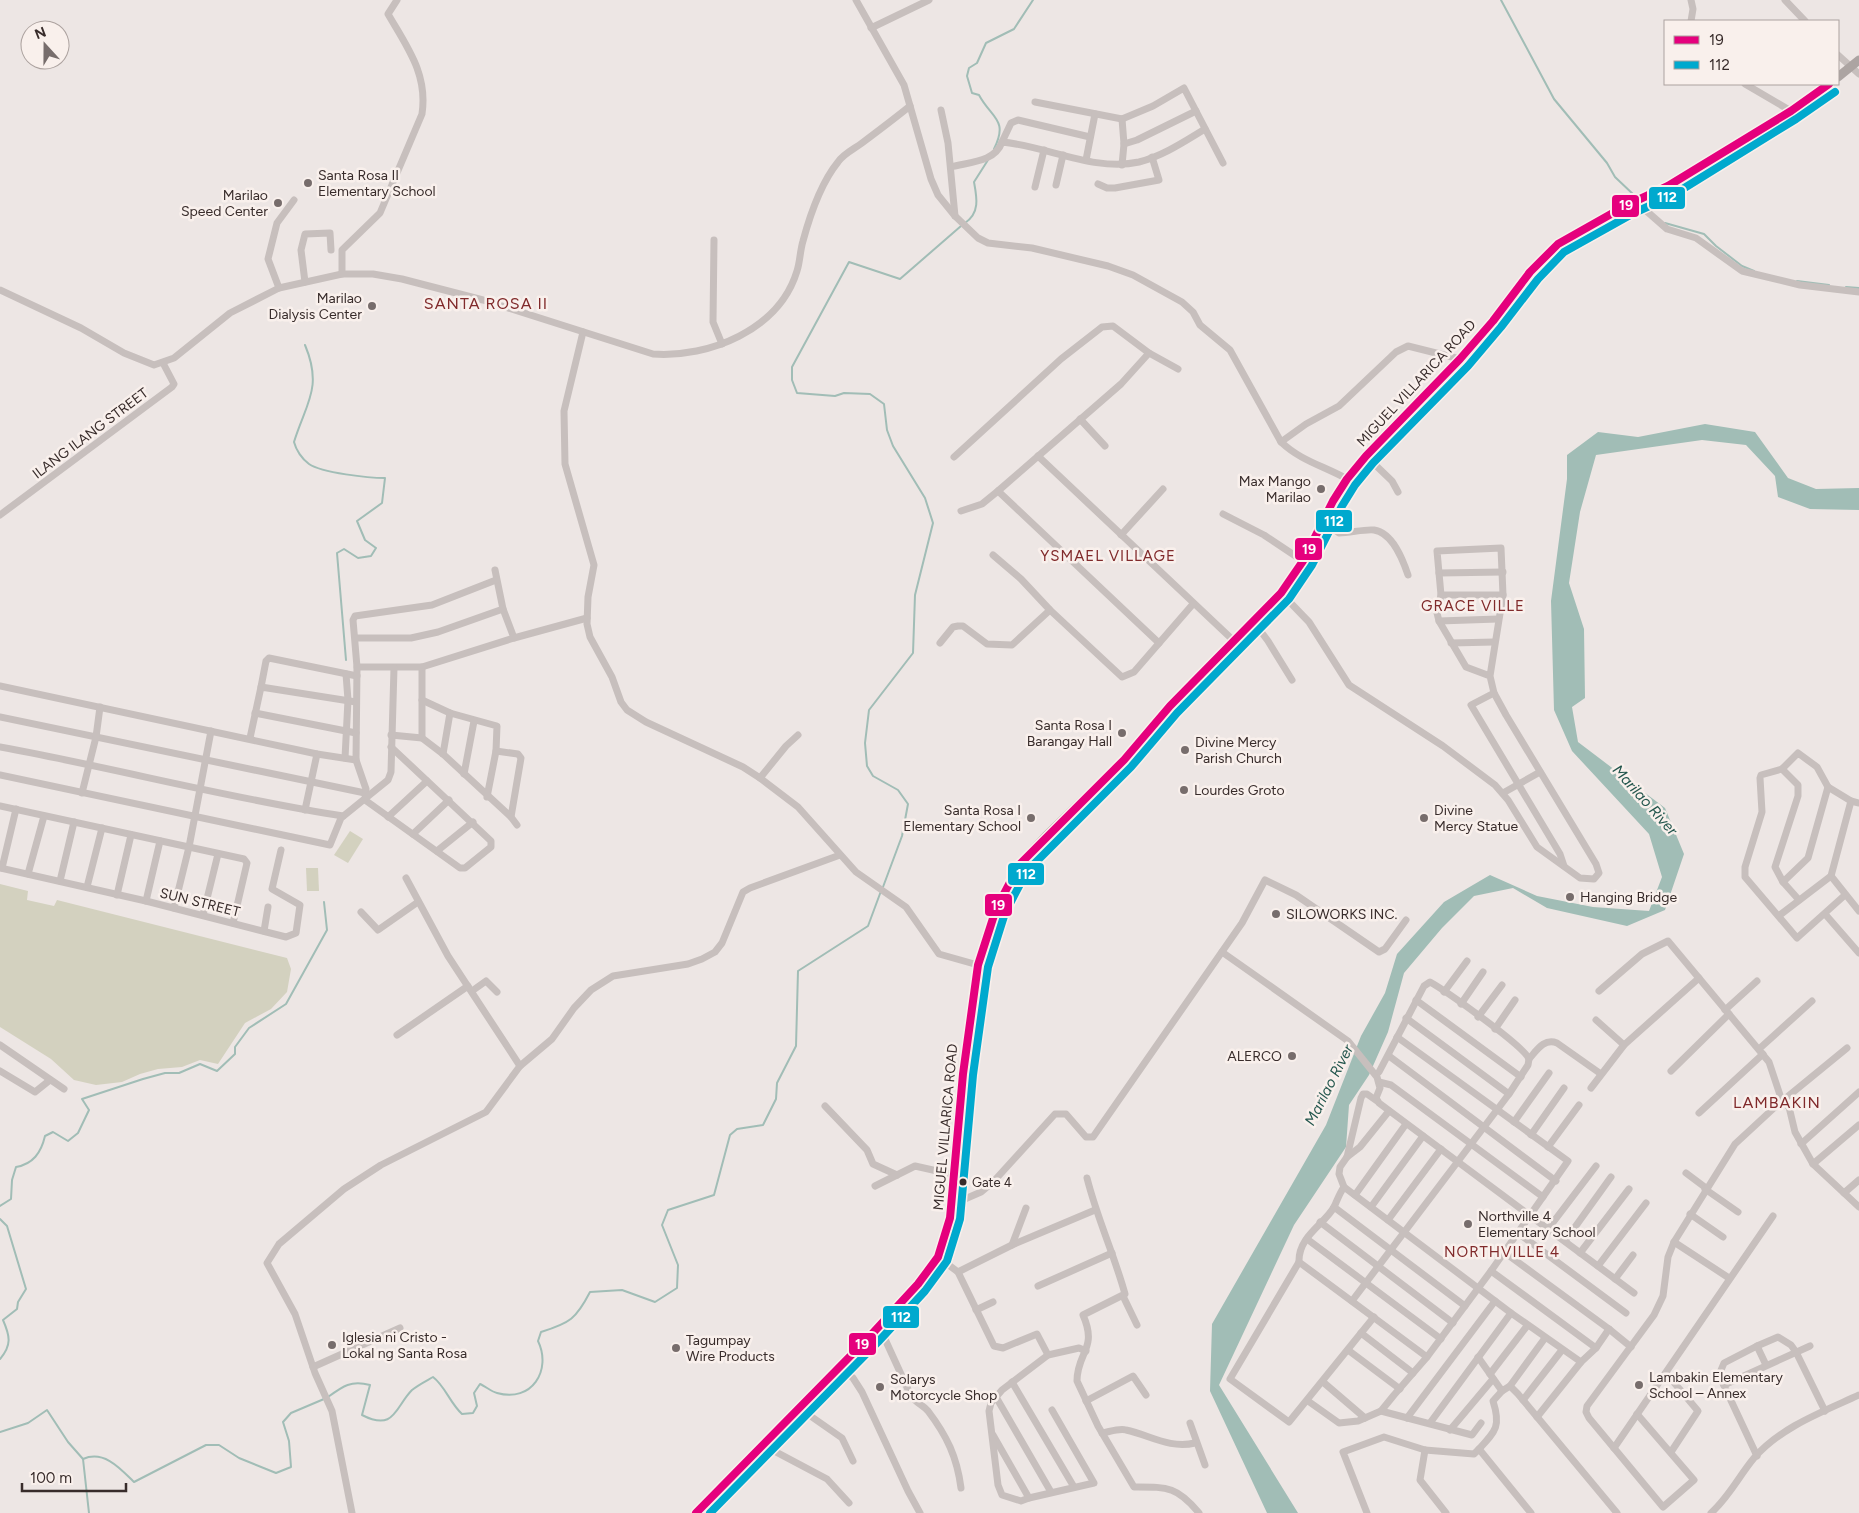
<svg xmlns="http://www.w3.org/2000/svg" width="1859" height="1513" font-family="Figtree,sans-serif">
  <rect width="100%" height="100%" fill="#ede6e4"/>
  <g fill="#d3d1bf">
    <path d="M350,831L363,839L348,863L334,855Z"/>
    <path d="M306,868H318L319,891H307Z"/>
    <path d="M0,884L28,891L27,900L54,906L57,900L287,958L291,969L287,992L271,1009L245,1023L218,1064L200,1060L182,1067L158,1069L140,1074L122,1082L96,1085L74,1080L51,1059L0,1027Z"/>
  </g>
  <path fill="#a1bdb6" d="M1705,424L1755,432L1788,478L1816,489L1859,488V510L1810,509L1778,497L1775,476L1746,445L1702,440L1596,455L1580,512L1569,583L1584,629L1585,698L1572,707L1578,742L1665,808L1684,854L1665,910L1627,926L1547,908L1513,888L1474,896L1442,928L1404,973L1388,1032L1369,1075L1349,1105L1346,1147L1294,1225L1219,1385L1298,1513H1267L1210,1391L1212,1324L1326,1125L1361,1036L1385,993L1397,954L1444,902L1490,875L1537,896L1593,907L1649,911L1662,877L1649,834L1572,751L1554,710L1551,601L1567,479V455L1598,432L1638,437Z"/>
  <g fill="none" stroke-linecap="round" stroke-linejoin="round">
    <g stroke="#a1bdb6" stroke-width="2">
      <path d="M1501,0L1554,99L1607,163L1615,177L1635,196"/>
      <path d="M994,149C1009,119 991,118 979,95L972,93L967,76L969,68L977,63L986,43L1014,29L1033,0"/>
      <path d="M965,223C980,213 977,198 974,182L988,160"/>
      <path d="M1665,223L1704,234L1716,246L1742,266L1754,271"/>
      <path d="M1797,281L1829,285"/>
      <path d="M1846,287L1859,288"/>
      <path d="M305,345C323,388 306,403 294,442C296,450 302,459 309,464C322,473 369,478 385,478L382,503L357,521L365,540L376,548L371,556L358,558L344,549L337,553L346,660"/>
      <path d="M883,887L902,836L908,804L898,790L873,776L867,766L865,743L869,710L913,653L915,595L933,523L925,498L893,446L887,430L884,404L870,394L844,393L835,396L797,393L792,380V367L849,262L900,279L961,226"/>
      <path d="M0,1206L11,1199L12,1180L16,1167C33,1164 41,1153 45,1136L53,1132L68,1141L78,1133L89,1110L82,1099L143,1079L165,1073H179L200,1064L217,1071L235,1054V1047L249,1028L286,1004L327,930L324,902"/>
      <path d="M0,1219L7,1226L26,1289L18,1302L17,1309L3,1320C10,1336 12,1345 0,1359"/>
      <path d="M328,1397C343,1386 351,1380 370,1385L362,1415C395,1432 395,1407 412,1390C418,1385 426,1381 433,1377C445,1386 450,1403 462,1414L473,1413L477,1406L474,1393L480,1384C485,1386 492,1392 497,1393C532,1403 552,1370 538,1341L541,1332C570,1323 576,1319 590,1292L622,1290L655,1302L677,1288L678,1265L662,1225L668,1210L714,1195L730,1135L737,1129L763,1125L776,1099L777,1083L796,1046L798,971L868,926L881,891"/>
      <path d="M0,1432L28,1423L47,1410L68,1442L83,1459"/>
      <path d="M83,1459C104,1450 120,1468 134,1482L206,1445H219L239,1458L276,1473L291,1467L289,1441L283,1422L291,1413L324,1399"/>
      <path d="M83,1459L89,1513"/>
    </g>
    <g stroke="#c7bfbd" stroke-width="7">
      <path d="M856,0L904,85L931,179L938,195L955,216L978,238L988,243L1032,248L1108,266L1133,275L1182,302L1193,312L1200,325L1230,350L1281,442C1301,461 1324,466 1347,479"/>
      <path d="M1691,0L1693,9L1691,21"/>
      <path d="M1785,0L1805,21"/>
      <path d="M871,28L929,0"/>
      <path d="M1838,55L1859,74"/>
      <path d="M1745,84L1791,111"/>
      <path d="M1035,102L1122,119L1153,106L1184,88L1223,163"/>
      <path d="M941,110L948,143L955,216"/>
      <path d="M1122,119L1124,144L1122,165"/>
      <path d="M1002,142L1011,123L1018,120L1090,137"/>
      <path d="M1124,144L1137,140L1196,111"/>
      <path d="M1086,160L1095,114"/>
      <path d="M951,167C970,162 995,162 1002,142C1047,146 1094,172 1139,162C1163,156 1185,141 1205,129"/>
      <path d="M1098,184L1107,188H1115L1159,180L1152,157"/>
      <path d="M1056,185L1063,155"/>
      <path d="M1035,187L1044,150"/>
      <path d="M1635,201L1667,229L1696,238L1742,271L1800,285L1859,292"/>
      <path d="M714,240L713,322L722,344"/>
      <path d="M342,274V250L380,213L422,114C428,74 407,47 388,14L397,0"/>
      <path d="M305,282L301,250L305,234L330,233L331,250"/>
      <path d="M279,288L268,259L277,223L294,200"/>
      <path d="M0,290L81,328L124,353L154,365L174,358L230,313L279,288L342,274H373L402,279L483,300L653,354C709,358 779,330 797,271C800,262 800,251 803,241C810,215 821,183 838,162C843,154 854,149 862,143C878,131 894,119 910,106"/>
      <path d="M583,332L564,411L565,464L594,565L588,597L587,624L590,637L612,677L621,702L627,710L646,722L743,767L760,778L798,807L856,872L906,907L939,954L978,965"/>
      <path d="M1080,419L1105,446"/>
      <path d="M1281,442L1306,424L1339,406L1396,352L1408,346L1460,359"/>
      <path d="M1038,456L1234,641"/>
      <path d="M1366,456L1392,481L1398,492"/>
      <path d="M954,457L1061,359L1102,327L1113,326L1149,353"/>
      <path d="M998,491L1159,643"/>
      <path d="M961,511L982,504L998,491L1121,384L1149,353L1178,369"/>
      <path d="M1223,514L1264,535L1303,561"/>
      <path d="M0,515L172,387L174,384L163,363"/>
      <path d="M1321,525L1334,529L1339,533C1350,533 1364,529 1374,530C1393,533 1403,560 1408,575"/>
      <path d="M1121,535L1163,489"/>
      <path d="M993,555L1021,579L1050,610L1122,677L1134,672L1193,604"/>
      <path d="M495,570L503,609L514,638"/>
      <path d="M1439,573L1503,572"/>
      <path d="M1281,593L1309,622L1349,685L1443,746L1495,785L1508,800L1537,847L1580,878L1594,879L1599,873L1596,864L1506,715L1494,693L1490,676L1466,667L1439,621L1437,613L1441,595L1437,551L1501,548L1503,595L1490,676"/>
      <path d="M1441,595H1503"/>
      <path d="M1253,621L1268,641L1292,680"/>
      <path d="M1439,621L1498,619"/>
      <path d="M356,638H411L438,632L503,609"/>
      <path d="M940,643L953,627L958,626H963L987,644L1012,645L1050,610"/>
      <path d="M1451,643L1494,642"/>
      <path d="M357,667L353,620L355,616L432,605L496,580"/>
      <path d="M0,686L317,754L356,760"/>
      <path d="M261,687L266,661L269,658L357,676"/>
      <path d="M1494,693L1471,705L1560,854L1564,866"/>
      <path d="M422,700L450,713L497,726L496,751L487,797"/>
      <path d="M255,713L356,733"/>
      <path d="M0,717L365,793"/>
      <path d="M391,735L422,738L443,754L511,817L521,758L518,754L496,751"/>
      <path d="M250,738L261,687L356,702"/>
      <path d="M422,738V667"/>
      <path d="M0,747C115,768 227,798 343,816"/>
      <path d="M391,747L491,841V847L465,868H460L365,800L366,789L356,760L357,667H422L514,638L587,618"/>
      <path d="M443,754L450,713"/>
      <path d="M345,758L348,700L346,674"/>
      <path d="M1782,769L1798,785V796L1775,867L1783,882L1799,900"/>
      <path d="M464,774L474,721"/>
      <path d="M0,775L330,845L341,818L388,780L391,772L394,668"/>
      <path d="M760,778L786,746L798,735"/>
      <path d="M1828,787L1851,801L1859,803"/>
      <path d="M82,793L96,737L100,707"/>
      <path d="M1503,793L1540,772"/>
      <path d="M1851,801L1831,876L1859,911"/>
      <path d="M0,806L244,859L247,863L233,923"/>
      <path d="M305,810L317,754"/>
      <path d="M388,817L427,781"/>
      <path d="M511,817L517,825"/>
      <path d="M413,834L449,800"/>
      <path d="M437,851L473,822"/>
      <path d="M0,868L146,901L286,937L296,933L300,905L272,889L281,850"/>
      <path d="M2,868L16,809"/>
      <path d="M28,874L44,816"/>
      <path d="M406,878L448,956L520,1066"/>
      <path d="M60,881L74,822"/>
      <path d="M1783,882L1808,858L1828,787L1817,767L1798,753L1782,769L1761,775L1760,778L1762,812L1745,867V877L1797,938L1845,895"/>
      <path d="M87,887L102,828"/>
      <path d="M117,895L131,835"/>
      <path d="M146,901L160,841"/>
      <path d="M174,908L189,847L211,731"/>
      <path d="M361,912L378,930L418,902"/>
      <path d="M1825,914L1859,953"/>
      <path d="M203,915L218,854"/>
      <path d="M1780,915L1831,876"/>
      <path d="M264,931L268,907"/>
      <path d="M1222,952L1348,1041L1377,1077L1380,1088L1376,1098L1379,1103L1634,1293"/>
      <path d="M472,991L486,981L497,992"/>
      <path d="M1599,991L1642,954L1668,941L1769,1062L1782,1101L1789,1107L1795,1132L1813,1164L1859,1207"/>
      <path d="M1444,992L1467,961"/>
      <path d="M1416,1000L1521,1077"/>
      <path d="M1461,1004L1483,972"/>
      <path d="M1725,1010L1757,981"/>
      <path d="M1478,1017L1502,985"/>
      <path d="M1406,1018L1509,1094"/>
      <path d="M1596,1020L1624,1045"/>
      <path d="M1495,1029L1515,1000"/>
      <path d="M397,1035L468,986"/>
      <path d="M0,1045L64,1089"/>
      <path d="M1759,1049L1812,1001"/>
      <path d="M1389,1056L1556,1181"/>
      <path d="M1529,1059C1537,1050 1544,1038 1557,1043L1601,1074"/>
      <path d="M0,1071L35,1092L50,1080"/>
      <path d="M1671,1071L1729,1014"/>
      <path d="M1379,1082L1391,1085L1543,1197"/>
      <path d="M1591,1088L1624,1045L1699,978"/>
      <path d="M1377,1101L1367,1094H1363L1361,1098L1347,1157L1340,1167L1339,1174L1344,1187L1511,1313L1581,1362"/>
      <path d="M825,1106L867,1150L873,1164L897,1175"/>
      <path d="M1699,1113L1763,1054"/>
      <path d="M1514,1122L1549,1073"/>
      <path d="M1531,1135L1564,1088"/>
      <path d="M1801,1144L1859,1092"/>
      <path d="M1548,1147L1579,1105"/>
      <path d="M1347,1157L1360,1147L1389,1111"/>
      <path d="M1813,1164L1859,1125"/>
      <path d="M1686,1173L1706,1188"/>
      <path d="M1087,1178C1097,1218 1114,1254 1125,1294L1083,1315C1098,1349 1077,1352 1077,1381L1098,1426L1134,1487C1167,1487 1177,1486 1199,1513"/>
      <path d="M875,1186L915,1166L955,1175"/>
      <path d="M1344,1187C1339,1194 1337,1201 1334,1207C1325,1224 1298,1236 1299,1262L1427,1357"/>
      <path d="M1705,1189L1738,1212"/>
      <path d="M1844,1193L1859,1180"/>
      <path d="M1355,1195L1406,1124"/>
      <path d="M951,1205L981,1192L994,1181L1055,1114H1066L1086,1137H1093L1242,923L1265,880L1296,895L1379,952L1385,949L1406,920"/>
      <path d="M1334,1207L1465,1306"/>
      <path d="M1371,1207L1423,1136"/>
      <path d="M1690,1214L1723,1237"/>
      <path d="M1388,1220L1441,1149"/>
      <path d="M1320,1222L1453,1323"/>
      <path d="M1548,1229L1596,1166"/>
      <path d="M1518,1233L1626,1313"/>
      <path d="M1307,1239L1441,1339"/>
      <path d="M1565,1241L1611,1177"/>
      <path d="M1674,1242L1729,1278"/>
      <path d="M1012,1245L1026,1208"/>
      <path d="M1504,1252L1609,1329L1631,1347"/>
      <path d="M1580,1253L1629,1189"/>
      <path d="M938,1257L958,1272L994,1346L1003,1348L1037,1334L1048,1355"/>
      <path d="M1299,1262L1230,1379L1289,1422L1374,1317"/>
      <path d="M1598,1266L1646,1203"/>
      <path d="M1491,1271L1596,1348"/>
      <path d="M958,1272L1012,1245L1095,1210"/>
      <path d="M1615,1279L1633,1255"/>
      <path d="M1038,1286L1112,1253"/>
      <path d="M1123,1296L1137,1325"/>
      <path d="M1352,1301L1509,1094L1528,1065L1529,1059C1524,1046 1446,991 1430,982L1424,986L1379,1072"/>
      <path d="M976,1310L993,1302"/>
      <path d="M879,1326L911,1396C916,1403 923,1405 928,1411C947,1436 957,1457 961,1488"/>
      <path d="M1361,1333L1413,1373"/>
      <path d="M1757,1346L1778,1337L1791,1345L1796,1352L1825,1411"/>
      <path d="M1348,1350L1400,1389"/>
      <path d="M1478,1357L1502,1391L1510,1386L1518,1394L1617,1513"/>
      <path d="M313,1367L400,1328"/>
      <path d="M840,1367L853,1378L862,1392L908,1491L920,1513"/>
      <path d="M1666,1373L1698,1411L1671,1452"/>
      <path d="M1490,1374L1527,1326"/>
      <path d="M1012,1382L1074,1487"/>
      <path d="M1323,1382L1365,1418"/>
      <path d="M1724,1385L1810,1346"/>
      <path d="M1510,1386L1545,1338"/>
      <path d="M996,1397L1051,1492"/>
      <path d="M1523,1400L1562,1350"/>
      <path d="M1086,1401L1133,1376L1146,1395"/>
      <path d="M1308,1401L1339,1423L1358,1421L1381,1411L1394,1395L1427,1357L1491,1271L1568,1161L1397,1037"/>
      <path d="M799,1408L842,1438L853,1461"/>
      <path d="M1381,1411L1472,1435L1481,1423"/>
      <path d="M1637,1414L1694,1480L1663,1507L1589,1418L1586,1412L1587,1406L1654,1315L1663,1296L1668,1257L1674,1242L1735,1144L1775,1107L1847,1048"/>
      <path d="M1537,1417L1581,1362L1596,1348L1609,1329"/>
      <path d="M1407,1418L1495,1301"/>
      <path d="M1190,1423L1205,1465"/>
      <path d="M1430,1423L1511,1313"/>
      <path d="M1450,1430L1493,1379"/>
      <path d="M1102,1433C1109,1432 1119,1428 1126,1430C1150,1435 1169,1449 1195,1443"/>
      <path d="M993,1435L1029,1498L1094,1483L1052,1410"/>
      <path d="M763,1445L827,1479L849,1503"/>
      <path d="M1614,1448L1773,1216"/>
      <path d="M1479,1449C1496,1431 1501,1426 1493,1401L1502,1391"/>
      <path d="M1425,1450L1420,1480L1446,1513"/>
      <path d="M1757,1456L1719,1375L1724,1363L1757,1346L1766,1365"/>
      <path d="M1029,1498L1021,1501L1002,1495L998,1485L989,1411L991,1403L1002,1390L1048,1355L1079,1348L1086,1351"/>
      <path d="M352,1513L332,1411L315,1373L295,1314L267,1263L279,1244L344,1189L381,1165L486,1112L520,1066L552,1039L574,1008L591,990L613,976L688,964L702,959L715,952L722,943L743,892L750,888L840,855"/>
      <path d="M1367,1513L1343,1452L1384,1437L1425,1450L1474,1454L1479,1449L1531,1513"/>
      <path d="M1711,1513C1729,1497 1739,1476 1754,1458C1781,1427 1822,1412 1859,1395"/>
    </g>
    <g stroke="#aca4a2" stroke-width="9">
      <path d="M1838,77L1859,60"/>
      <path d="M696,1513L871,1335L918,1284L938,1257L950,1218L963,1074L978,965L996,909L1019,865L1046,836L1124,760L1170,706L1281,593L1303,561L1333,501L1347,479L1366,456L1460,359L1493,321L1530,272L1558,244L1627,205L1668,186L1730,149L1791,111L1829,84"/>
    </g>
    <g stroke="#f9f0ec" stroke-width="11">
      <path id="bus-1" d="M696,1513L871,1335L918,1284L938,1257L950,1218L963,1074L978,965L996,909L1019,865L1124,760L1170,706L1281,593L1303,561L1333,501L1347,479L1366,456L1460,359L1493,321L1530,272L1558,244L1627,205L1668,186L1791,111L1829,84"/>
    </g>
    <g stroke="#f9f0ec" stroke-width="11">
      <path id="bus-2" d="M710,1513L878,1342L925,1291L947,1261L960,1219L973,1075L988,967L1005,913L1027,871L1131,767L1177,713L1289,599L1312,565L1342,506L1355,485L1373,463L1468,366L1501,327L1538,279L1564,252L1632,214L1673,195L1796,119L1835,92"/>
    </g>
    <use href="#bus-1" stroke="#e5007d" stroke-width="8"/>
    <use href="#bus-2" stroke="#00a9ce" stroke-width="8"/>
  </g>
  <g fill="#776d6c" stroke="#f9f0ec" stroke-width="2">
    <circle cx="308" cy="183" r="5"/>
    <circle cx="278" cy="203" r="5"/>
    <circle cx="372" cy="306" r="5"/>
    <circle cx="1321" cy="489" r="5"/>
    <circle cx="1122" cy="733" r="5"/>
    <circle cx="1185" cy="750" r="5"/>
    <circle cx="1184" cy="790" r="5"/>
    <circle cx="1031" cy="818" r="5"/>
    <circle cx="1424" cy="818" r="5"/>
    <circle cx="1570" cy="897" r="5"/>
    <circle cx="1276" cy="914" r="5"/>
    <circle cx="1292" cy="1056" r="5"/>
    <circle cx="1468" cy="1224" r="5"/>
    <circle cx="332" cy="1345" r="5"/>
    <circle cx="676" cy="1348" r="5"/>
    <circle cx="1639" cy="1385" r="5"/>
    <circle cx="880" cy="1387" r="5"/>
  </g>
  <circle fill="#382c2b" stroke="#f9f0ec" stroke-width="2" cx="963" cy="1182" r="4.5"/>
  <g text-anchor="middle" stroke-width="5" stroke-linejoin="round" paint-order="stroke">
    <g font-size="13" fill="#382c2b" stroke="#f9f0ec" text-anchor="start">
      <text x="972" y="1187">Gate 4</text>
    </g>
    <g font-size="14" fill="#382c2b" stroke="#f9f0ec" text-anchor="start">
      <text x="318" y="180">Santa Rosa II<tspan x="318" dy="16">Elementary School</tspan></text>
      <text x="268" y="200" text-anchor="end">Marilao<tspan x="268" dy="16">Speed Center</tspan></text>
      <text x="362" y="303" text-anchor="end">Marilao<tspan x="362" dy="16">Dialysis Center</tspan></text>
      <text x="1311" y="486" text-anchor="end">Max Mango<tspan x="1311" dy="16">Marilao</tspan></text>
      <text x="1112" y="730" text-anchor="end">Santa Rosa I<tspan x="1112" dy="16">Barangay Hall</tspan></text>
      <text x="1195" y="747">Divine Mercy<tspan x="1195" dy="16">Parish Church</tspan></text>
      <text x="1194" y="795">Lourdes Groto</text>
      <text x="1021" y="815" text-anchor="end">Santa Rosa I<tspan x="1021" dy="16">Elementary School</tspan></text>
      <text x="1434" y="815">Divine<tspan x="1434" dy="16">Mercy Statue</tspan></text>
      <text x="1580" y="902">Hanging Bridge</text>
      <text x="1286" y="919">SILOWORKS INC.</text>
      <text x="1282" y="1061" text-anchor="end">ALERCO</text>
      <text x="1478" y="1221">Northville 4<tspan x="1478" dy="16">Elementary School</tspan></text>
      <text x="342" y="1342">Iglesia ni Cristo -<tspan x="342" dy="16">Lokal ng Santa Rosa</tspan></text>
      <text x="686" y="1345">Tagumpay<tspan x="686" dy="16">Wire Products</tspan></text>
      <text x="1649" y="1382">Lambakin Elementary<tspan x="1649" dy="16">School – Annex</tspan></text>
      <text x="890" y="1384">Solarys<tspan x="890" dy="16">Motorcycle Shop</tspan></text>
    </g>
    <g font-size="14" fill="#382c2b" stroke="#f9f0ec">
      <text transform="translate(1416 383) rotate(-47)" y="5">MIGUEL VILLARICA ROAD</text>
      <text transform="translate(90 433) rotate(-37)" y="5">ILANG ILANG STREET</text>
      <text transform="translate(200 902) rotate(14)" y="5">SUN STREET</text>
      <text transform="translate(945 1127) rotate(-85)" y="5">MIGUEL VILLARICA ROAD</text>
    </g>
    <g font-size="15" letter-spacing="1" fill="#802a2b" stroke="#f9f0ec">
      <text x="1108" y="561">YSMAEL VILLAGE</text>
      <text x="1473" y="611">GRACE VILLE</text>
      <text x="1502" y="1257">NORTHVILLE 4</text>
    </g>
    <g font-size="15" font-style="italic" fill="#23564d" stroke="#f9f0ec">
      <text transform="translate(1645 800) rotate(48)" y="5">Marilao River</text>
      <text transform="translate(1329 1085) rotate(-63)" y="5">Marilao River</text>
    </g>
    <g font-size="16" letter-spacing="1" fill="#802a2b" stroke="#f9f0ec">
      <text x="486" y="309">SANTA ROSA II</text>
      <text x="1777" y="1108">LAMBAKIN</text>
    </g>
  </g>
  <g stroke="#f9f0ec" stroke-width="2">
    <rect x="1648" y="186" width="38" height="24" rx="5" fill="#00a9ce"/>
    <rect x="1611" y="194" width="29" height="24" rx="5" fill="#e5007d"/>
    <rect x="1315" y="509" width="38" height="24" rx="5" fill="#00a9ce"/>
    <rect x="1294" y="537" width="29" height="24" rx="5" fill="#e5007d"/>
    <rect x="1007" y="862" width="38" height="24" rx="5" fill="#00a9ce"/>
    <rect x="984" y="893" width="29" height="24" rx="5" fill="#e5007d"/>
    <rect x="882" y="1305" width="38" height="24" rx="5" fill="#00a9ce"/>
    <rect x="848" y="1332" width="29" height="24" rx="5" fill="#e5007d"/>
  </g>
  <g font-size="14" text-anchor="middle" font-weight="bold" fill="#fff">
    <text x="1667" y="202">112</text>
    <text x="1626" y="210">19</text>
    <text x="1334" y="526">112</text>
    <text x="1309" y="554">19</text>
    <text x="1026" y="879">112</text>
    <text x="998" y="910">19</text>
    <text x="901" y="1322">112</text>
    <text x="862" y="1349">19</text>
  </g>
  <rect x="1664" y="20" width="175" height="65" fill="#f9f0ec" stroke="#aca29f"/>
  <rect x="1674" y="36" width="25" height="8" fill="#e5007d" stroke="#aca29f"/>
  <text x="1709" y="45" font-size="15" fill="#382c2b">19</text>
  <rect x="1674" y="61" width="25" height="8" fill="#00a9ce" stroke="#aca29f"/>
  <text x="1709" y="70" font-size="15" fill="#382c2b">112</text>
  <g transform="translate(45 45) rotate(339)"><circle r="24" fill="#f9f0ec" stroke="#aca29f"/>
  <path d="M0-4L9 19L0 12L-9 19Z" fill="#776d6c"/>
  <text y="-8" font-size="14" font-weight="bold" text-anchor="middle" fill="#382c2b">N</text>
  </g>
  <path d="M22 1483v8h104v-8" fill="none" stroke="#382c2b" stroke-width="2.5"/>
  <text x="30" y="1483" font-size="15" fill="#382c2b" stroke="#f9f0ec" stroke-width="4" paint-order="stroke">100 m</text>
</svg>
